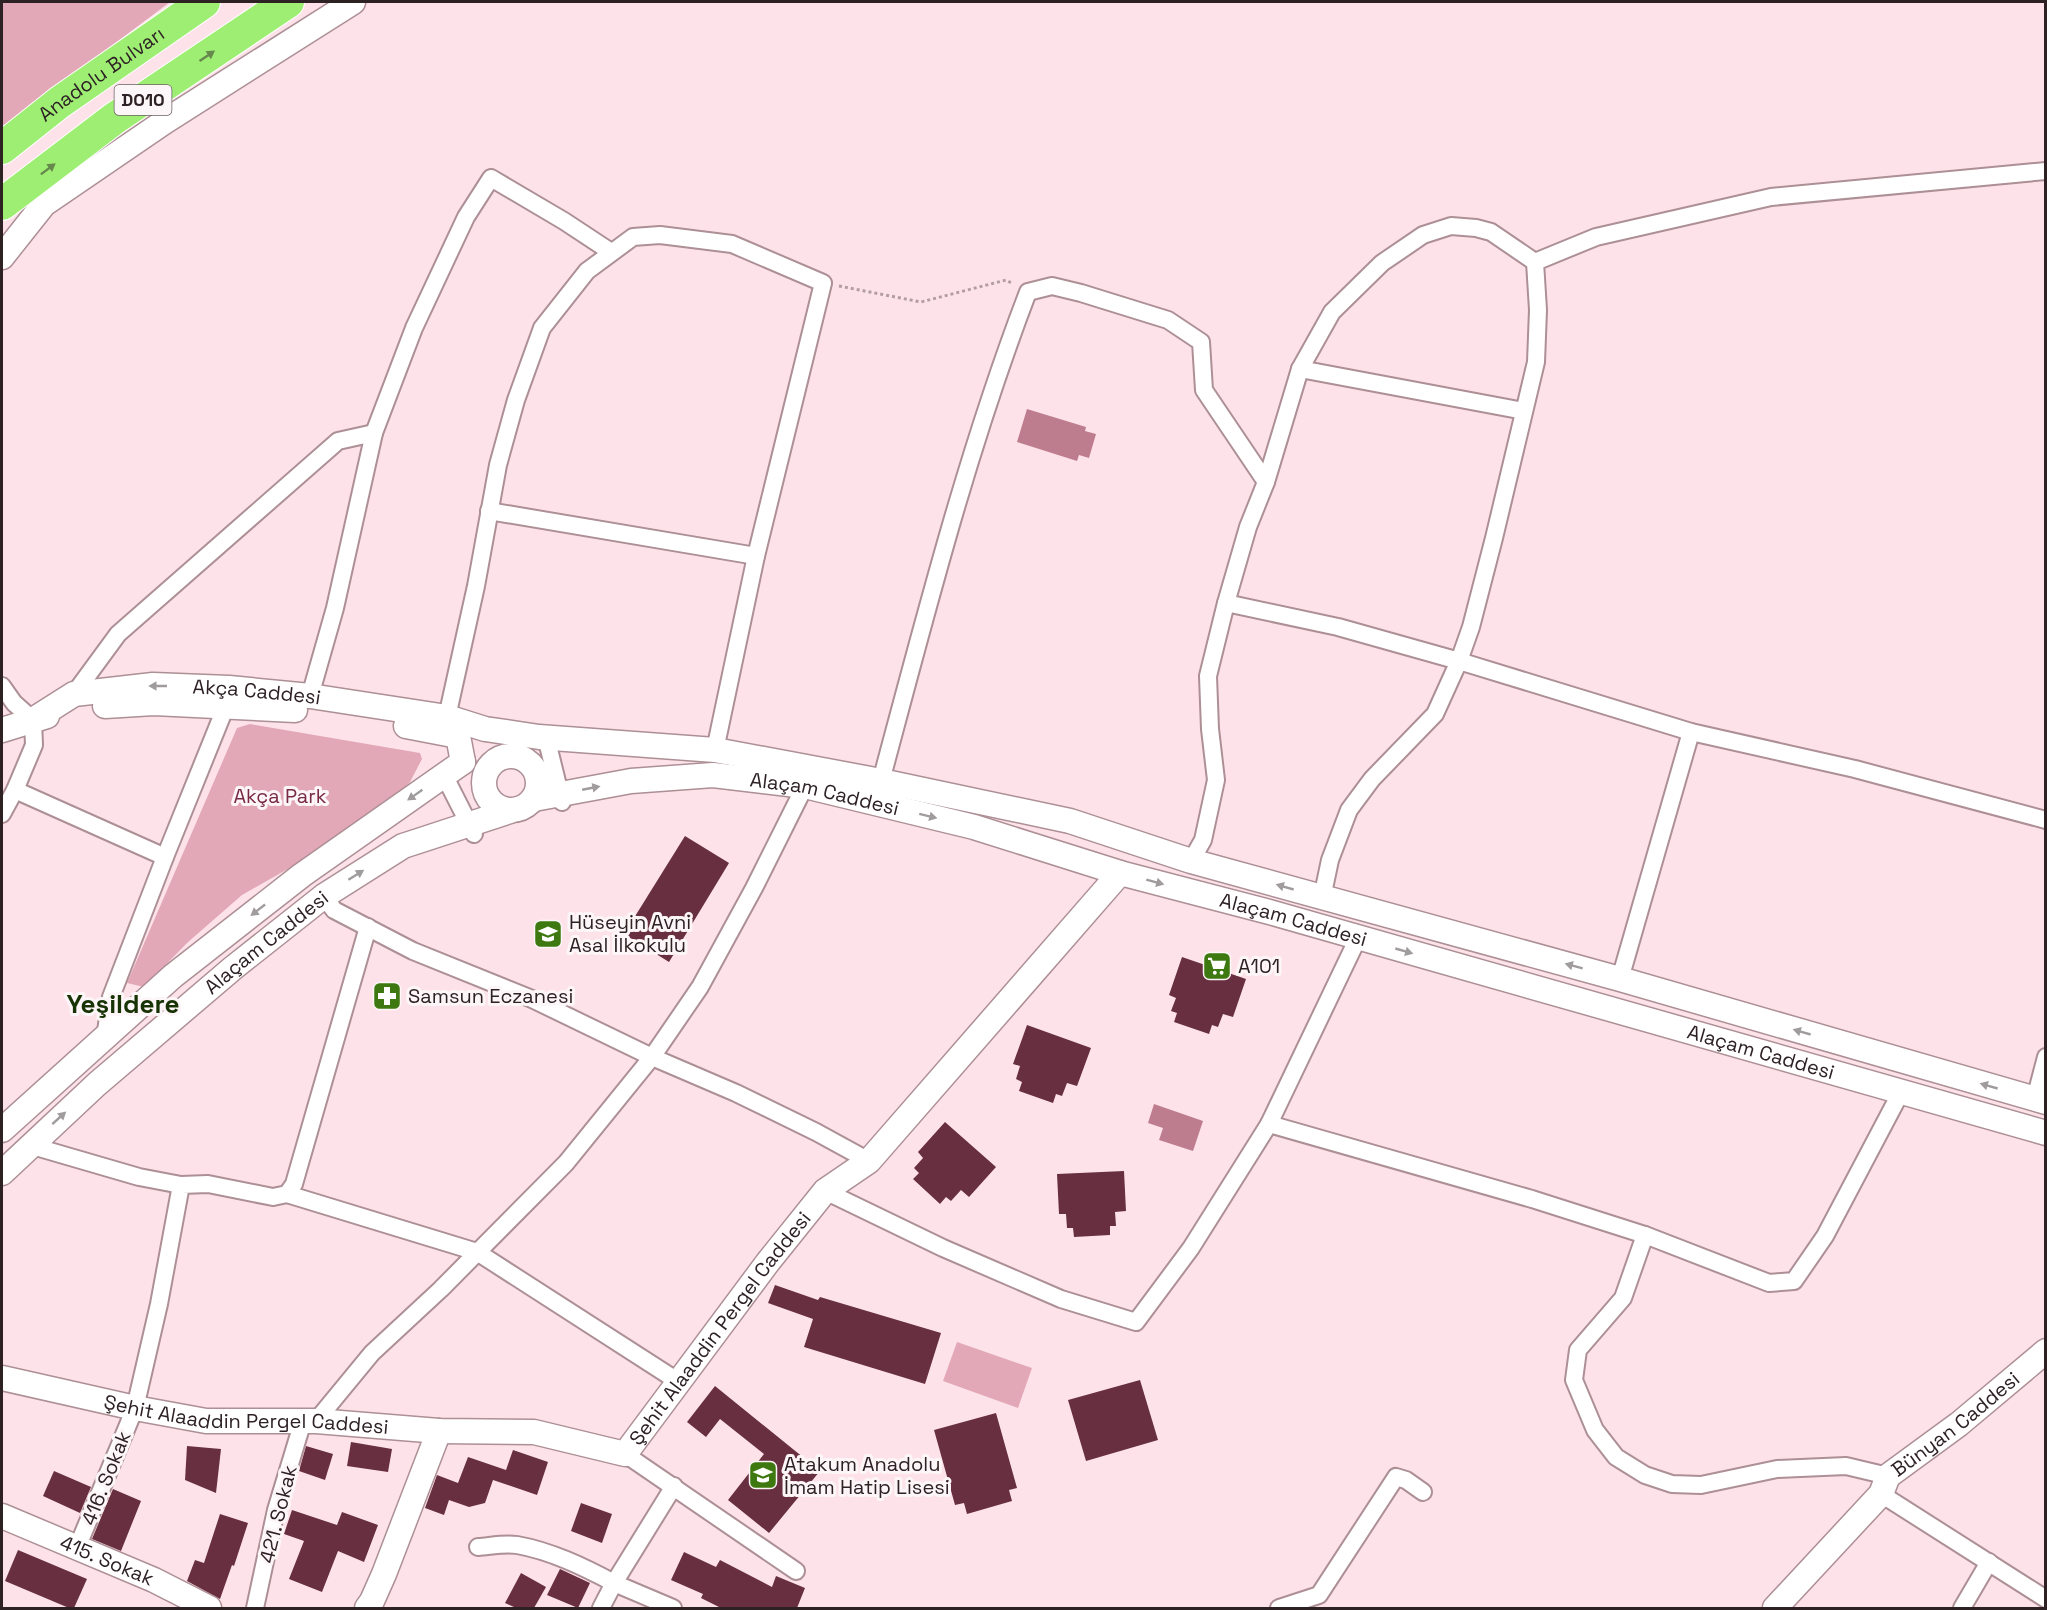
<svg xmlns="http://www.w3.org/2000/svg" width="2047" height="1610" font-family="'Space Grotesk',sans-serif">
  <rect width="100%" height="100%" fill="#fde3e9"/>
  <g fill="#e3a8b7">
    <path d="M2,2H170L2,128Z"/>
    <path d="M250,724L420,753L422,759L410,782L385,808L300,862L242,895L187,943L144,987L127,983L237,728Z"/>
    <path d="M957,1342L1032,1368L1018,1408L943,1381Z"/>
  </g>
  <g fill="#be7d8e">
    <path d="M1027,409L1086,427L1085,431L1096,434L1089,458L1079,455L1077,461L1017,442Z"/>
    <path d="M1154,1104L1203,1121L1193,1151L1159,1140L1163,1128L1148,1123Z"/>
  </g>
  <g fill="#672f40">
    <path d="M685,836L729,863L669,962L624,934Z"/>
    <path d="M1182,957L1246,979L1233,1017L1223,1014L1218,1027L1212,1025L1209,1034L1174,1022L1177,1013L1171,1011L1176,998L1169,995Z"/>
    <path d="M1027,1025L1091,1048L1077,1086L1067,1083L1062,1096L1056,1094L1053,1103L1019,1091L1022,1082L1016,1079L1020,1066L1013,1064Z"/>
    <path d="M945,1122L996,1167L969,1197L961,1190L951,1201L946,1197L940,1204L913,1179L919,1173L914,1168L923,1158L918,1152Z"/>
    <path d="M1124,1171L1126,1211L1115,1212L1116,1226H1110V1235L1074,1237L1073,1228H1067L1066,1214H1059L1057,1174Z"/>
    <path d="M775,1285L818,1300L820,1297L941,1333L925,1384L804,1347L813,1319L768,1303Z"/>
    <path d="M1140,1380L1158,1440L1086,1461L1068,1400Z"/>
    <path d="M715,1386L820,1471L769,1533L728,1500L764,1454L720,1419L706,1437L687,1422Z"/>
    <path d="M996,1413L1017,1488L1009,1490L1012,1501L967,1514L964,1503L955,1505L934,1430Z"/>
    <path d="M351,1442L392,1449L388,1472L347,1466Z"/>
    <path d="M187,1446L221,1449L216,1493L185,1480Z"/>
    <path d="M306,1446L333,1454L325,1480L299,1471Z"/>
    <path d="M513,1450L548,1462L537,1495L493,1480L485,1503L469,1507L449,1500L444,1515L425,1508L437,1475L458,1483L468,1457L506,1470Z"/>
    <path d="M54,1471L91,1487L80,1513L43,1496Z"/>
    <path d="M113,1489L141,1501L121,1551L92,1539Z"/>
    <path d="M581,1503L612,1514L602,1543L571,1531Z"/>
    <path d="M292,1510L337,1525L342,1512L378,1525L364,1562L338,1551L322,1592L289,1579L304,1541L284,1534Z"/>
    <path d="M220,1514L248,1523L234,1566L232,1565L220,1599L187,1581L195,1560L204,1563Z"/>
    <path d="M18,1550L87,1579L74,1608H69L5,1581Z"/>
    <path d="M684,1552L716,1567L720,1560L772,1587L776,1576L805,1588L797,1608H721L701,1598L703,1594L671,1580Z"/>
    <path d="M560,1569L590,1583L578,1608L547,1595Z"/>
    <path d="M521,1573L546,1587L534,1608H516L505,1603Z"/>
  </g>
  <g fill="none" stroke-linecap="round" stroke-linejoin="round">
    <g stroke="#ad8f96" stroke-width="20">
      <g id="street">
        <path d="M1300,369L1524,411"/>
        <path d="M1266,482L1300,369L1332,312L1382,263L1423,235L1451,226L1476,228L1491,232L1535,262"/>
        <path d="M489,511L756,556"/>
        <path d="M1226,603L1338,627L1459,661L1471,627L1494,538L1536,362L1538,310L1535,262L1596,237L1771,197L2046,171"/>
        <path d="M2,686L14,703L33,720L34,745L15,790L2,814"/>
        <path d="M74,694L118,634L338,441L374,433"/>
        <path d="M310,696L335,608L374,433L414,328L466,217L491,178L564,221L611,252"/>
        <path d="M447,717L476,586L498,465L516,400L542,328L587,271L633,237L660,235L732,244L823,283L756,556L715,750"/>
        <path d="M546,737L562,802"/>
        <path d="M444,775L474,834"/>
        <path d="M881,781C925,617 967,451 1028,292L1052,286L1081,293L1168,320L1201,342L1204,390L1266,482L1248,527L1226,603L1208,676L1210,729L1216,780L1203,840L1191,861"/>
        <path d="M15,790L165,857"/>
        <path d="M324,896L334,910L413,951L532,999L652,1057L736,1093L816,1132L869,1161"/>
        <path d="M1322,898L1330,860L1349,810L1372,779L1435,714L1459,661L1691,732L1855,769L2046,820"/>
        <path d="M1620,979L1691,732"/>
        <path d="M105,1038L111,997L165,857L226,706"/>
        <path d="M2035,1099L2046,1057"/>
        <path d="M1269,1124L1532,1199L1645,1235L1769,1283L1794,1281L1825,1236L1901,1092"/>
        <path d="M29,1145L139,1177L181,1185"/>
        <path d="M825,1191L943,1248L1061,1299L1136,1322L1191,1248L1269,1124L1358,938"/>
        <path d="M287,1194L477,1252L679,1382"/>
        <path d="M1645,1235L1623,1298L1578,1350L1574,1380L1595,1430L1616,1457L1645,1475L1672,1484L1701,1485L1777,1469L1846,1466L1888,1476"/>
        <path d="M316,1421L372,1353L441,1289L566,1163L652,1057L700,987L754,888L805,786"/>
        <path d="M625,1454L796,1571"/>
        <path d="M1881,1494L2046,1599"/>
        <path d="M478,1547C491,1546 505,1543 517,1545C551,1551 584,1567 614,1583L601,1608"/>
        <path d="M77,1548L135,1408L159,1304L181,1185L208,1184L273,1197L287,1194L294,1184L300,1163L368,927"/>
        <path d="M255,1608L276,1510L303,1421"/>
        <path d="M673,1608L614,1583L674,1486"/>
        <path d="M1279,1608L1319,1595L1396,1477L1406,1480L1423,1492"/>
        <path d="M1962,1608L1989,1562"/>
      </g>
    </g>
    <g stroke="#ad8f96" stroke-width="27">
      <g id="secondary">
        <path d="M2,257L44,204L164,122L353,2"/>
        <path d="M105,706L154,703L295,710"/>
        <path id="s1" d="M33,720L74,694L153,685L229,688L310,696L447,717L485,729L539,737L715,750L881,781L1070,821L1191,861L1620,979L2046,1102"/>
        <path d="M406,726L458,736L463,762"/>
        <path d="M2,730L47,716"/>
        <circle cx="511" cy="783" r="27"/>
        <path id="s2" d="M534,799L631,781L713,775L805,786L974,827L1120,873L1273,913L2046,1133"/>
        <path d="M2,1130L173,976L302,875L463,762"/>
        <path id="s3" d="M2,1173L97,1084L233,968L324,896L403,846L510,811"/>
        <path id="s4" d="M2,1378L135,1408L206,1421H316L439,1431L534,1432L625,1454L768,1262L825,1191L869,1161L1120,873"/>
        <path id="s5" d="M2,1516L154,1580L209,1608"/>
        <path d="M367,1608L372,1601L384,1574L439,1431"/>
        <path id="s6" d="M1775,1608L1881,1494L1888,1476L1959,1424L2046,1351"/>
      </g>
    </g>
    <g stroke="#fff" stroke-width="34">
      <g id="highway">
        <path id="s7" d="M2,148L60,102L204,2"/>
        <path d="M2,204L115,118L288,2"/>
      </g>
    </g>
    <path stroke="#b29da2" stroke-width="3" stroke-dasharray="3 3" stroke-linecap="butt" d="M839,286L921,302L1006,280L1013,284"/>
    <use href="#street" stroke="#fff" stroke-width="16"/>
    <use href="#secondary" stroke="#fff" stroke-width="24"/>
    <use href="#highway" stroke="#9fee74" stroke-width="32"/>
  </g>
  <defs><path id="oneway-solid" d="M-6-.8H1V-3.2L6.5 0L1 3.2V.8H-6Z" transform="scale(1.5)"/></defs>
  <g fill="#66884c">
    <use href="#oneway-solid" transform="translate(207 56) rotate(-34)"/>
    <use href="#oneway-solid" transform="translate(48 169) rotate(-37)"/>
  </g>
  <g fill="#a09b9c">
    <use href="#oneway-solid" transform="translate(158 686) rotate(180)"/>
    <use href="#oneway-solid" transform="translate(591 788) rotate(-11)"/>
    <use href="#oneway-solid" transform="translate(415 795) rotate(145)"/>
    <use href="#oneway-solid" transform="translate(928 816) rotate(14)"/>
    <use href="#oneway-solid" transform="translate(356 875) rotate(-32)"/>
    <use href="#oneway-solid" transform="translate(1155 882) rotate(15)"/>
    <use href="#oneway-solid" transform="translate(1285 887) rotate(-164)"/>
    <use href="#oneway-solid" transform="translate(258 910) rotate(142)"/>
    <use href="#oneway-solid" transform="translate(1404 951) rotate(16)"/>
    <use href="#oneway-solid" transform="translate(1574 966) rotate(-165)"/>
    <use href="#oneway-solid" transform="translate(1802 1032) rotate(-164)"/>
    <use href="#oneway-solid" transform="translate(1989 1086) rotate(-164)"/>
    <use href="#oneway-solid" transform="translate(59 1118) rotate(-42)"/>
  </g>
  <defs>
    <g id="school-square" transform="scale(1.5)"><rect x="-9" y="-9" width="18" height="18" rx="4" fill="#3d7810" stroke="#fdf6f8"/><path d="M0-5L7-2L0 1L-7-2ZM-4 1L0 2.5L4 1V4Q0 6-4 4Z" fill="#fff"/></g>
    <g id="supermarket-square" transform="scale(1.5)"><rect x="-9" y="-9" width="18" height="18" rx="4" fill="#3d7810" stroke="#fdf6f8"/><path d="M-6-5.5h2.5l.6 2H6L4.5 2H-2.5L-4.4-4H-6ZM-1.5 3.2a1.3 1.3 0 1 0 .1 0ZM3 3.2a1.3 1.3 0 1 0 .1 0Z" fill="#fff"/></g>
    <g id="pharmacy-square" transform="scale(1.5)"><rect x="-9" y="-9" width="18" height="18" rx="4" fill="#3d7810" stroke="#fdf6f8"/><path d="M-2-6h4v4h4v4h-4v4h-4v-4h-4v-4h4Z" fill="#fff"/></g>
  </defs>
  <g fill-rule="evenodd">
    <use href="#school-square" x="548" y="934"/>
    <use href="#supermarket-square" x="1217" y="966"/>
    <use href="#pharmacy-square" x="387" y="996"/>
    <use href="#school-square" x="763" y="1475"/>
  </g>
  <g text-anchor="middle" stroke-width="6" stroke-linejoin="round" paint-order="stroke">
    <rect fill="#fdf6f8" stroke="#6b6164" stroke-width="1.5" x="114.5" y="85" width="57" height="30" rx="4.5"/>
    <g font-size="18" font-weight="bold" fill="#2d2124">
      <text x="143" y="106">D010</text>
    </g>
    <g font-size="20" fill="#2d2124" stroke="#fdf6f8">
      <text dy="7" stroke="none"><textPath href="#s7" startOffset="124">Anadolu Bulvarı</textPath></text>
      <text dy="7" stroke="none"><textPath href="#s1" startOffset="232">Akça Caddesi</textPath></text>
      <text dy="7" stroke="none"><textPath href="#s2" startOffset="294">Alaçam Caddesi</textPath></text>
      <text dy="7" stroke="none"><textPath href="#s2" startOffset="780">Alaçam Caddesi</textPath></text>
      <text dy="7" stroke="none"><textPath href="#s3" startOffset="351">Alaçam Caddesi</textPath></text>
      <text dy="7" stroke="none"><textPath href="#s2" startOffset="1266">Alaçam Caddesi</textPath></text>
      <text dy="7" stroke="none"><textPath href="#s4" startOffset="788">Şehit Alaaddin Pergel Caddesi</textPath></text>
      <text dy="7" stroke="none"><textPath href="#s4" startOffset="248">Şehit Alaaddin Pergel Caddesi</textPath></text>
      <text dy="7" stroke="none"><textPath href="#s6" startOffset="260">Bünyan Caddesi</textPath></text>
      <text transform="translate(106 1478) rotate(-68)" y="7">416. Sokak</text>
      <text transform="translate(278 1514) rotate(-76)" y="7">421. Sokak</text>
      <text dy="7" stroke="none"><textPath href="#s5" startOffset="114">415. Sokak</textPath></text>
    </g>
    <g font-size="20" fill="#782944" stroke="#fdf6f8">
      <text x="280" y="803">Akça Park</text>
    </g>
    <g font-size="20" fill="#2d2124" stroke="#fdf6f8" text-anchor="start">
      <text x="569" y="929">Hüseyin Avni<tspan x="569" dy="23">Asal İlkokulu</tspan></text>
      <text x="1238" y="973">A101</text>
      <text x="408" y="1003">Samsun Eczanesi</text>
      <text x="784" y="1471">Atakum Anadolu<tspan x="784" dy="23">İmam Hatip Lisesi</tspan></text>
    </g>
    <g font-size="26" font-weight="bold" fill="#173304" stroke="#fdf6f8">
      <text x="123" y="1013">Yeşildere</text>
    </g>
  </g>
  <rect width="2047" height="1610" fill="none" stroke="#2d2124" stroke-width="6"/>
</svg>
